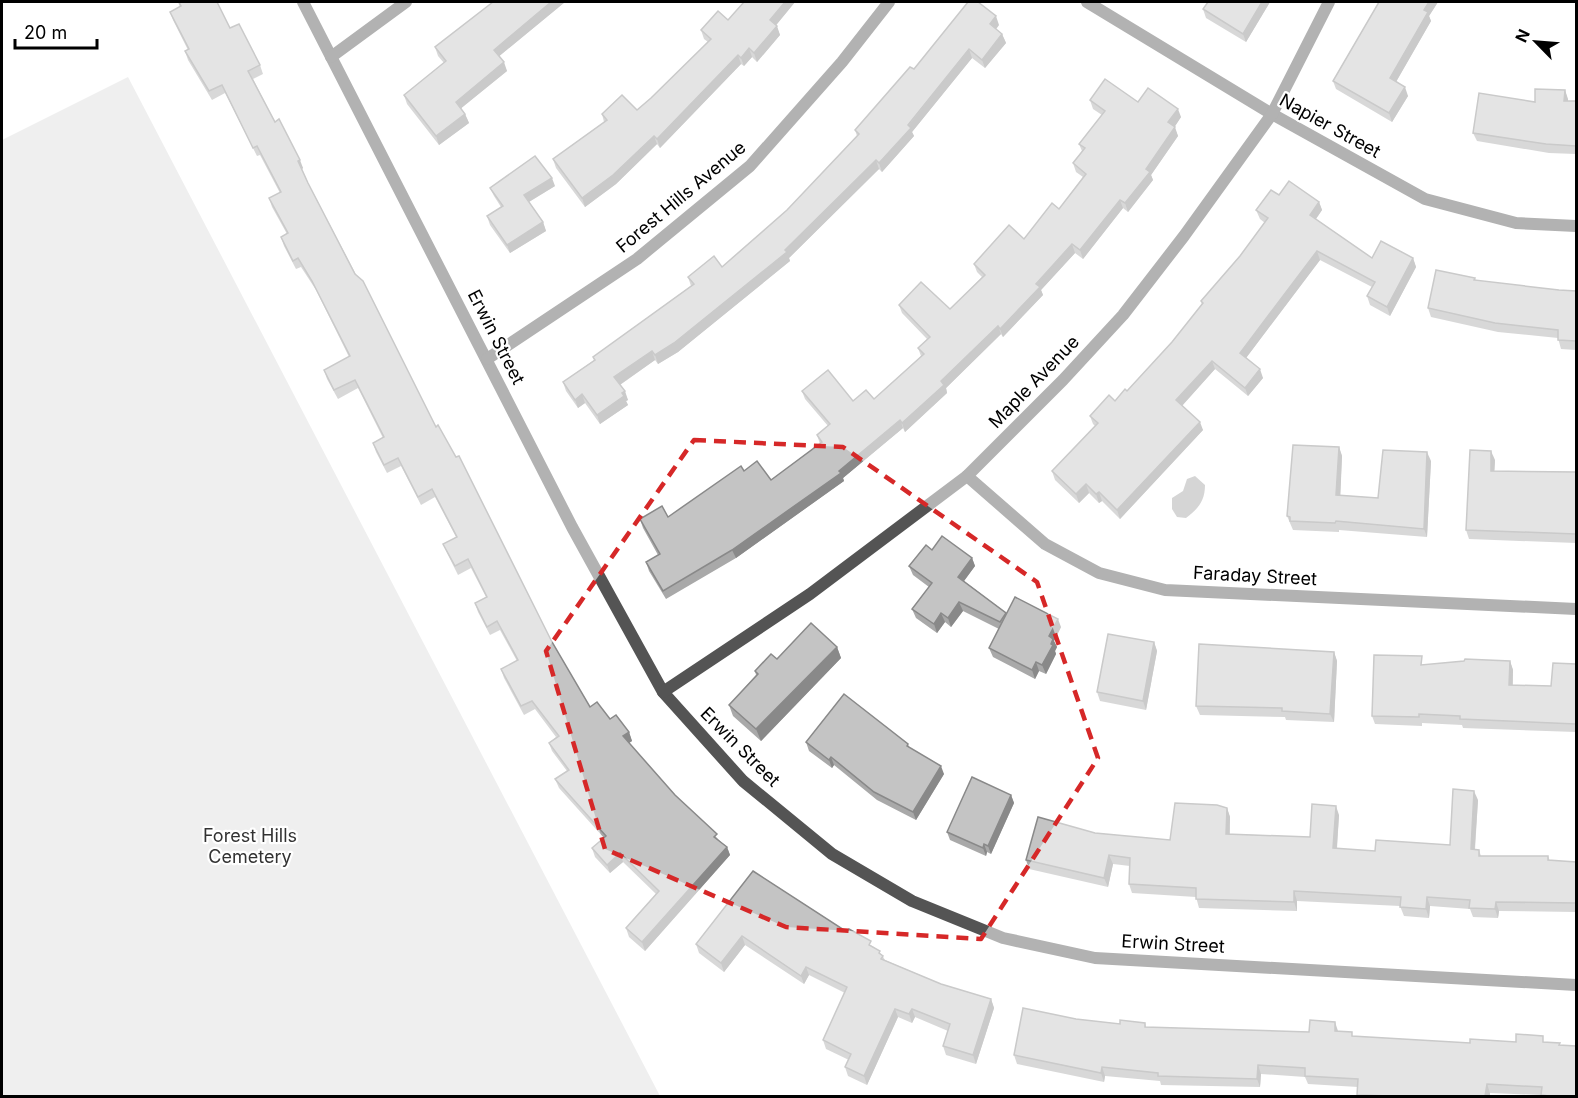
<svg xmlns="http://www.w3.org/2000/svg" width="1578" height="1098" font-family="Inter,sans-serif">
  <rect width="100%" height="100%" fill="#fff"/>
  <path fill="#dbdbdb" d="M128,77L660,1096H2V140Z"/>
  <path fill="#a2a2a2" d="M1195,476L1205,485C1205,501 1198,509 1186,518L1177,517L1172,509V498L1183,491L1187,479Z"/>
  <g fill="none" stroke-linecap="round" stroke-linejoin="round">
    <g stroke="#545454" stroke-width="12">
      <path d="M303,2L572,527L663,692L743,781L832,854L912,901L1003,938L1095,958L1576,985"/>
      <path d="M1087,2L1272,114L1425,199L1516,223L1576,226"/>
      <path d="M331,57L406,2"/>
      <path d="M487,359L637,259L750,166L842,62L889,2"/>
      <path d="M967,476L1045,544L1099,573L1165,590L1576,609"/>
      <path d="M663,692L810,594L967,476L1063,380L1123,315L1184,236L1272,114L1329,2"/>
    </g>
  </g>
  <g fill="#a9a9a9">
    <path d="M178,2H217L230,28L260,65L263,74L253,79L275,122L303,168L302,169L308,183L436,427L552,642L590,707L629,732L632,741L629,743L675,795L720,841L727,847L730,855L645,951L629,937L626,928L656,894L623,862L610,873L595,857L592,848L604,838L559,788L555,779L567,771L552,751L549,743L556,737L535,709L524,715L504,678L501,669L517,661L500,630L490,635L478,612L475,603L486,597L471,568L458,575L447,553L443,544L456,537L435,497L421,505L401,466L387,473L376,452L373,443L383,438L358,388L338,399L327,379L324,370L349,357L316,290L301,267L296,269L284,246L281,237L287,234L272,207L269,198L280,193L260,155L257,156L225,93L212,100L188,60L185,51L188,50L173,20L170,12L180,7Z"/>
    <path d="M565,2L499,56L507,71L461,108L465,114L469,123L439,145L407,104L404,95L444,63L438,56L435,47Z"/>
    <path d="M744,2H795L776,25L780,35L757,62L752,57L744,66L741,64L660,148L657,144L616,184L585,207L556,168L553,159L604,122L602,114L637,110L651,98L708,42L704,39L701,30L728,20Z"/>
    <path d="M1208,2H1270L1246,42L1206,18L1203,9Z"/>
    <path d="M1379,2H1438L1429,16L1431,21L1396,82L1408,96L1392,122L1336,89L1333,81Z"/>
    <path d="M1560,2H1576V3Z"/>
    <path d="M999,25L996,29L1002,34L1006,43L985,68L972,58L912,132L914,136L882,172L879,169L789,258L790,261L678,352L658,364L655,360L620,385L628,400L626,401L628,405L600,424L585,403L578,408L566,391L563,382L594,360L593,357L691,286L688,277L722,267L787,210L857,136L855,130L914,69Z"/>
    <path d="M1565,90L1568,101L1576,103V154L1549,153L1477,141L1473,133L1535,102Z"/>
    <path d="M1090,100L1138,102L1181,117L1174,127L1178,136L1151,175L1153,180L1128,212L1123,208L1083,259L1075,253L1041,290L1043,295L1003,337L1001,334L946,388L947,393L905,432L903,428L843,478L844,481L736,558L666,599L649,571L646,562L658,555L643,528L640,519L668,517L744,471L771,480L820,444L817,435L828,426L805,399L802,391L853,401L874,399L921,356L918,348L927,339L902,313L899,305L950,309L982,277L977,272L974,264L1024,239L1059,209L1083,177L1076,172L1073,163L1082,151L1079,144L1102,115L1093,109Z"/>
    <path d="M555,186L529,202L543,222L546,231L510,253L490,225L487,216L501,207L494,196L490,188Z"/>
    <path d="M1279,195L1319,202L1322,210L1316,219L1372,258H1413L1416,267L1390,316L1370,305L1367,296L1372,287L1320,260L1246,358L1263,378L1248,396L1215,369L1182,406L1203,430L1120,519L1102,501L1099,503L1089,493L1079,503L1055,480L1052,471L1095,426L1093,424L1090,416L1115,401L1127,391L1172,342L1202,305L1201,301L1240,256L1265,223L1260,219L1256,210Z"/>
    <path d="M1475,278L1476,281L1559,290L1576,291V350L1561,349L1558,338L1498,332L1431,317L1428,308Z"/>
    <path d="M1339,447L1342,456L1340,495L1378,498L1431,461L1427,537L1339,530V532L1293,530L1287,516Z"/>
    <path d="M1495,460L1494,471L1576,472V543L1469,539L1466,530Z"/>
    <path d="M932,550L972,558L975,566L964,581L1006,613L1061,627L1054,641L1057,647L1055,651L1056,654L1046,674L1039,671L1035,679L993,657L989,648L999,629L963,611L951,627L945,622L937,633L916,618L912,609L929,587L913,575L909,566Z"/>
    <path d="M1154,642L1157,651L1146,710L1100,701L1097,692Z"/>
    <path d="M837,647L841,658L761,741L733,716L729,705L756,675L755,671L777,659Z"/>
    <path d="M1334,652L1337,661L1334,722L1286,720L1285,717L1200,715L1196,706Z"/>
    <path d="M1510,661L1513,670V685L1551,686L1576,664V732L1463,728L1462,725L1422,723V726L1375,724L1372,716L1425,665Z"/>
    <path d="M806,742L908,744L909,747L944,774L916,820L877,800L834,765L832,768L809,751Z"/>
    <path d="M1011,795L1014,803L991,854L987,852L986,856L950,840L947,832Z"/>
    <path d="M1478,800L1475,850H1479L1481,856H1548L1550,861L1576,862V912L1499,911L1498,918L1473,917L1470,909L1430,906L1429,918L1404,916L1400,906L1297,901V911L1199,908L1196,897L1132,893L1129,884L1130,866L1113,864L1108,887L1029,869L1026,860L1095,833L1170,840L1227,808L1230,817V834L1310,837L1339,815L1337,849L1375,851L1450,845Z"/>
    <path d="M753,871L847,932L874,947L882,955L885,960L941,984L991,999L994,1008L976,1064L946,1055L943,1046L948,1031L915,1017L912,1023L898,1017L867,1085L848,1076L845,1067L849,1060L826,1049L823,1040L845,993L809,975L804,984L745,945L724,972L699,953L696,944Z"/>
    <path d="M1076,1019L1120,1024L1145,1023L1146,1027L1309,1032L1338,1031L1354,1037L1470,1043L1545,1042L1576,1096H1541V1095L1490,1093V1096H1358V1087L1308,1084L1305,1077L1261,1074L1260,1087L1161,1085L1160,1081L1105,1076L1104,1082L1017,1064L1014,1055Z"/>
  </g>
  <g fill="#898989">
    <path d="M551,2H565L497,58L494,50Z"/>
    <path d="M785,2H795L773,29L770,20Z"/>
    <path d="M1262,2H1270L1246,42L1243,34Z"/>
    <path d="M1429,2H1438L1429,16L1431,21L1393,87L1390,78L1424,10Z"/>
    <path d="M996,16L999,25L993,33L990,24Z"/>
    <path d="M777,26L780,35L757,62L754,53Z"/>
    <path d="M1002,34L1006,43L985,68L982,60Z"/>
    <path d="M749,48L752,57L744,66L741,58Z"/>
    <path d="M969,49L972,58L912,132L914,136L882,172L879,163Z"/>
    <path d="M738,55L741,64L660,148L657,139Z"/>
    <path d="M504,62L507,71L459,110L456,102Z"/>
    <path d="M1405,87L1408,96L1392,122L1389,113Z"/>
    <path d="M1565,90L1568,99V109L1564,101Z"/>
    <path d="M1178,109L1181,117L1172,131L1168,122Z"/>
    <path d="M465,114L469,123L439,145L436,136Z"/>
    <path d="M1175,127L1178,136L1151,175L1153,180L1128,212L1125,203L1146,169Z"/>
    <path d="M654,136L657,144L616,184L585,207L582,198Z"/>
    <path d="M300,160L303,168L301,170L298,161Z"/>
    <path d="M876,160L879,169L789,258L790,261L678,352L658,364L655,355L785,250Z"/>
    <path d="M552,178L555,186L527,203L524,195Z"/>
    <path d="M1120,200L1123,208L1083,259L1080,250Z"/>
    <path d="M1319,202L1322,210L1313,223L1310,215Z"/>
    <path d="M543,222L546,231L510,253L507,245Z"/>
    <path d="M1072,244L1075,253L1041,290L1043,295L1003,337L1000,329L1036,284Z"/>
    <path d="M1317,251L1320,260L1243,362L1240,353Z"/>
    <path d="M1413,258L1416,267L1390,316L1387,307Z"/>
    <path d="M998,326L1001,334L946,388L947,393L905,432L902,423L941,381Z"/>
    <path d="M652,351L655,360L618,386L614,377Z"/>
    <path d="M1212,361L1215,369L1179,409L1176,400Z"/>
    <path d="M1260,369L1263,378L1248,396L1245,388Z"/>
    <path d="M625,391L628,400L626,401L628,405L600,424L597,415Z"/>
    <path d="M582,394L585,403L578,408L575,400Z"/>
    <path d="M900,420L903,428L843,478L844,481L736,558L732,550L839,471Z"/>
    <path d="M1200,422L1203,430L1120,519L1117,510Z"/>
    <path d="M1339,447L1342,456L1340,504L1336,495Z"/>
    <path d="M1491,451L1495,460L1494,480L1491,471Z"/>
    <path d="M1427,452L1431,461L1427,537L1424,529Z"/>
    <path d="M1086,484L1089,493L1079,503L1076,494Z"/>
    <path d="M1099,492L1102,501L1099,503L1096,494Z"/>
    <path d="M972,558L975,566L961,585L958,577Z"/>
    <path d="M959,602L963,611L951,627L948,618Z"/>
    <path d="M941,613L945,622L937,633L934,624Z"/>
    <path d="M1058,619L1061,627L1054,641L1057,647L1055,651L1056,654L1046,674L1042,665L1049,636Z"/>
    <path d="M1154,642L1157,651L1146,710L1143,701Z"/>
    <path d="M837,647L841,658L761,741L756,729Z"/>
    <path d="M1334,652L1337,661L1334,722L1330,714Z"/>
    <path d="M1510,661L1513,670L1512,694L1509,685Z"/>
    <path d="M1036,662L1039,671L1035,679L1032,670Z"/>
    <path d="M629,732L632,741L626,745L623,736Z"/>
    <path d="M831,757L834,765L832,768L829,760Z"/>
    <path d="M941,766L944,774L916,820L913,812Z"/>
    <path d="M1474,791L1478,800L1474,858L1471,849Z"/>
    <path d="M1011,795L1014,803L991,854L988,846Z"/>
    <path d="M1336,806L1339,815L1336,858L1333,848Z"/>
    <path d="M1227,808L1230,817L1229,843L1226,834Z"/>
    <path d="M984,844L987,852L986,856L983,848Z"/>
    <path d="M727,847L730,855L645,951L642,942Z"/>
    <path d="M620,853L623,862L610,873L607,865Z"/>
    <path d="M1109,855L1113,864L1108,887L1104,878Z"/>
    <path d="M1294,891L1297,901V911L1294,902Z"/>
    <path d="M1427,897L1430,906L1429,918L1426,909Z"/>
    <path d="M1496,902L1499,911L1498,918L1495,909Z"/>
    <path d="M742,936L745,945L724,972L721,963Z"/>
    <path d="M806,967L809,975L804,984L801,976Z"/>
    <path d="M991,999L994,1008L976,1064L973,1055Z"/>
    <path d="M895,1009L898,1017L867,1085L864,1076Z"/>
    <path d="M912,1009L915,1017L912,1023L909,1014Z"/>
    <path d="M1335,1022L1338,1031H1335Z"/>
    <path d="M1258,1065L1261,1074L1260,1087L1257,1079Z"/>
    <path d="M1102,1067L1105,1076L1104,1082L1101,1073Z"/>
    <path d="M1487,1084L1490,1093V1096H1485Z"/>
  </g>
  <g fill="#c4c4c4" stroke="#898989" stroke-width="1.5">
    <path d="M179,2H217L230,28L239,24L260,65L248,71L275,122L279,119L300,160L298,161L308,183L355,274L363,281L436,427L438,425L456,457L459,456L552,642L590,707L597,702L610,719L616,715L629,732L623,736L675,795L717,834L714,837L727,847L642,942L626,928L659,891L620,853L607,865L592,848L606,836L555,779L569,770L549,743L559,736L532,701L521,706L501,669L518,660L497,621L487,627L475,603L487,597L468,559L455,566L443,544L457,537L432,489L418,497L398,458L384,465L373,443L384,437L355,380L334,390L324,370L350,356L312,281L298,258L293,261L281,237L288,233L269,198L281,192L257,146L253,148L222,85L209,91L185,51L189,49L170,12L181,6Z"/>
    <path d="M493,2H551L494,50L504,62L456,102L465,114L436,136L404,95L446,61L435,47Z"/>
    <path d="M744,2H785L770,20L777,26L754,53L749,48L741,58L738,55L657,139L654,136L613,175L582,198L553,159L607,120L602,114L622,95L637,110L651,98L711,39L701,30L718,11L728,20Z"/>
    <path d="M968,2H978L996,16L990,24L1002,34L982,60L969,49L908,125L911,128L879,163L876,160L785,250L787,252L674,343L655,355L652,351L614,377L625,391L622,393L624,396L597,415L582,394L575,400L563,382L595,360L593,357L694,284L688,277L714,256L722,267L787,210L859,134L855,130L910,67L914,69Z"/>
    <path d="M1208,2H1262L1243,34L1203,9Z"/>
    <path d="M1379,2H1429L1424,10L1428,12L1390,78L1405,87L1389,113L1333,81Z"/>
    <path d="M1105,79L1138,102L1148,88L1178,109L1168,122L1175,127L1146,169L1150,172L1125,203L1120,200L1080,250L1072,244L1036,284L1040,287L1000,329L998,326L941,381L944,385L902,423L900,420L839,471L841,473L732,550L663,591L646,562L660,554L640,519L662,506L668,517L741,466L744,471L757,461L771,480L822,442L817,435L830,424L802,391L828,370L853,401L866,390L874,399L924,354L918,348L930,337L899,305L921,282L950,309L985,275L974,264L1009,225L1024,239L1052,203L1059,209L1086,174L1073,163L1085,148L1079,144L1105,111L1090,100Z"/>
    <path d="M1535,89L1565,90L1564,101H1576V146L1546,144L1473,133L1479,93L1535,102Z"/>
    <path d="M535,156L552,178L524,195L543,222L507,245L487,216L503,206L490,188Z"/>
    <path d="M1289,181L1319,202L1310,215L1372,258L1381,241L1413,258L1387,307L1367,296L1375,282L1317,251L1240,353L1260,369L1245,388L1212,361L1176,400L1200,422L1117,510L1099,492L1096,494L1086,484L1076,494L1052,471L1098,423L1090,416L1109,395L1115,401L1125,389L1127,391L1172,342L1203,303L1201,301L1240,256L1268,218L1256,210L1271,190L1279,195Z"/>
    <path d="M1436,270L1475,278L1474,280L1559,290L1576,291V341L1558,340V330L1495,323L1428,308Z"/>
    <path d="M1293,445L1339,447L1336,495L1378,498L1383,450L1427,452L1424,529L1336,521L1335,523L1290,521V517L1287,516Z"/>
    <path d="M1470,450L1491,451V471L1576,472V534L1466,530Z"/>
    <path d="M942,536L972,558L958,577L1006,613L1000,622L959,602L948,618L941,613L934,624L912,609L932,583L909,566L926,545L932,550Z"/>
    <path d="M1015,597L1058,619L1049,636L1053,639L1051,644L1053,645L1042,665L1036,662L1032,670L989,648Z"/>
    <path d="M811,623L837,647L756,729L729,705L758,674L755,671L771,654L777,659Z"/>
    <path d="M1108,634L1154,642L1143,701L1097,692Z"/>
    <path d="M1199,644L1334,652L1330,714L1282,711V708L1196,706Z"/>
    <path d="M1374,655L1422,656L1421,665L1464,661L1465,659L1510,661L1509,685L1551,686L1553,663L1576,664V724L1460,719V716L1419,714V717L1372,716Z"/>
    <path d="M844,694L908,744L907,746L941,766L913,812L874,792L831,757L829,760L806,742Z"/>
    <path d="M972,777L1011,795L988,846L984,844L983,848L947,832Z"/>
    <path d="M1453,789L1474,791L1471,849L1479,850V856H1548V860L1576,862V903L1496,902L1495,909L1469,908L1470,900L1427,897L1426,909L1400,907L1401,897L1294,891V902L1196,899V888L1129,884L1130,858L1109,855L1104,878L1026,860L1038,817L1095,833L1170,840L1175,803L1217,805L1227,808L1226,834L1310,837L1312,804L1336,806L1333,848L1375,851L1376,840L1450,845Z"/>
    <path d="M753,871L847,932L849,929L871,941L869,945L880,951L879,953L883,956L881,959L941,984L991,999L973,1055L943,1046L950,1024L912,1009L909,1014L895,1009L864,1076L845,1067L851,1054L823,1040L847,987L806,967L801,976L742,936L721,963L696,944Z"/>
    <path d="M1023,1008L1076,1019L1120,1024V1020L1145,1023V1027L1309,1032L1310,1020L1335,1022V1031L1352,1032V1036L1470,1043V1039L1516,1042V1034L1543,1036V1042L1560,1043L1559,1045L1576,1046V1096H1549L1541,1095L1542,1087L1487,1084L1485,1096H1392L1357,1095L1358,1079L1305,1076V1068L1258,1065L1257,1079L1158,1076V1073L1102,1067L1101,1073L1014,1055Z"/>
  </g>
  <path d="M0 0H1578V1098H0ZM694,440L843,447L1037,582L1098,758L981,939L786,927L605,849L546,651Z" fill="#fff" fill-opacity=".55" fill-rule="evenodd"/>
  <path fill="none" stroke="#d62828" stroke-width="4.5" stroke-dasharray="12 8" stroke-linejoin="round" d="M694,440L843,447L1037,582L1098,758L981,939L786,927L605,849L546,651Z"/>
  <g text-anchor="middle" stroke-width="4.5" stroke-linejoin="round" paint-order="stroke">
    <g font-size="18" fill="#000" stroke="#fff">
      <text transform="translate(1330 126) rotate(29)" y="6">Napier Street</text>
      <text transform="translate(681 197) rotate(-40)" y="6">Forest Hills Avenue</text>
      <text transform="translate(496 337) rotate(63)" y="6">Erwin Street</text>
      <text transform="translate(1034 382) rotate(-46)" y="6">Maple Avenue</text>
      <text transform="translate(1255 576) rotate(3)" y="6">Faraday Street</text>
      <text transform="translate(740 747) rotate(45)" y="6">Erwin Street</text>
      <text transform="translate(1173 944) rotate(3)" y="6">Erwin Street</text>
    </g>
    <g font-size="18" fill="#323232" stroke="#fff">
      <text x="250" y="842">Forest Hills<tspan x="250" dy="21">Cemetery</tspan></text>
    </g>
  </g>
  <rect width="1578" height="1098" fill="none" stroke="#000000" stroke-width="6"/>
  <g transform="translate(1536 42) rotate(295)" stroke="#ffffff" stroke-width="4.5" paint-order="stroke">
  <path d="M0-4.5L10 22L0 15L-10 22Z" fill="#000000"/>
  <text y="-9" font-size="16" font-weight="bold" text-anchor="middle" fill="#000000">N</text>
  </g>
  <path d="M15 39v9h82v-9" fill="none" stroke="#000000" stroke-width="3"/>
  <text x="24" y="39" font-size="18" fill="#000000" stroke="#ffffff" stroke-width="4.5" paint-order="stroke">20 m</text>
</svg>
